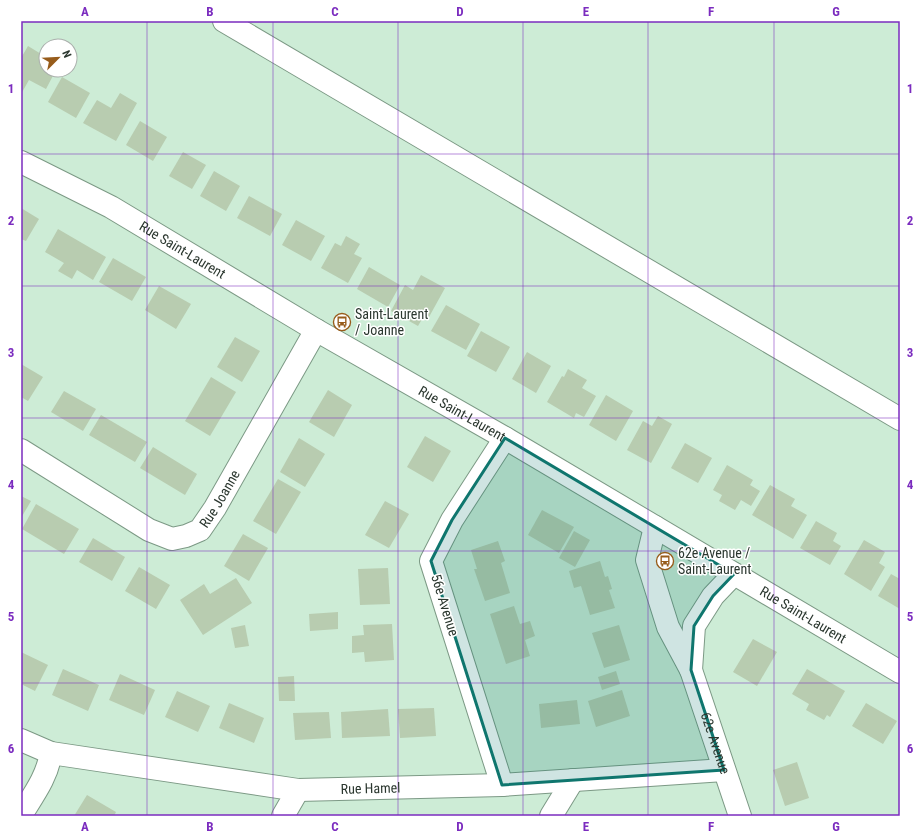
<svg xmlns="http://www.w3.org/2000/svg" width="921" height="837" font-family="'Roboto Condensed',sans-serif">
  <rect width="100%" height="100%" fill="#cdecd6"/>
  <g fill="#b8ccb0">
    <path d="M28,46L46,57V70H56L46,89L29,80L21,94V58Z"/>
    <path d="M62,77L90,93L76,118L48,102Z"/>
    <path d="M120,93L137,103L116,141L83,123L97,100L111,108Z"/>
    <path d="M140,121L167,137L153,161L126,145Z"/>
    <path d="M183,152L206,165L192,189L169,176Z"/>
    <path d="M214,171L240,186L226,211L200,196Z"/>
    <path d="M249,196L282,214L270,236L237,218Z"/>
    <path d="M21,208L39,219L26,241L21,239Z"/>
    <path d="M296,220L325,236L311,261L282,245Z"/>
    <path d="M58,229L106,257L93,280L77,270L72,279L58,271L64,263L45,252Z"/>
    <path d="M346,236L360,244L354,254L362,258L348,283L321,268L335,243L341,246Z"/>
    <path d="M113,258L146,277L132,301L99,282Z"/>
    <path d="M369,267L400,285L388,307L357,289Z"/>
    <path d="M421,275L445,288L429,317L425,314L418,326L391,311L405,285L413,290Z"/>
    <path d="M159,286L191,304L176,329L145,310Z"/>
    <path d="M446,305L480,324L466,350L431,331Z"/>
    <path d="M481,331L510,347L496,372L467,356Z"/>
    <path d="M235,337L260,351L242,382L217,367Z"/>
    <path d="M527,352L551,366L536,393L512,379Z"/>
    <path d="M21,364L43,377L28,401L21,397Z"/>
    <path d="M568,369L587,380L582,388L596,396L584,417L576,413L574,418L547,402L562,376L564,377Z"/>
    <path d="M211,377L236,392L210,436L185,421Z"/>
    <path d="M328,390L352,405L334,437L309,422Z"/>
    <path d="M64,391L96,409L83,431L51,412Z"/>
    <path d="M606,395L633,411L616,441L589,425Z"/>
    <path d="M101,415L147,442L135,462L89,435Z"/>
    <path d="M658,416L672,424L651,463L627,450L643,421L652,426Z"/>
    <path d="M425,436L451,451L433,482L407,467Z"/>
    <path d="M299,438L325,454L305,487L280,472Z"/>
    <path d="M685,443L712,458L698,483L671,468Z"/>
    <path d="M153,447L197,474L185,495L140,468Z"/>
    <path d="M727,465L753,480L750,485L760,491L751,506L741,500L735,510L719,501L722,495L713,490Z"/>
    <path d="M278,479L301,492L276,534L253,521Z"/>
    <path d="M770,485L795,499L791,506L807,515L793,539L752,515Z"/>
    <path d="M21,496L31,501L21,518Z"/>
    <path d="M385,501L409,514L389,548L365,535Z"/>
    <path d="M36,504L79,529L64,554L22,529Z"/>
    <path d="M542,510L574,527L559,553L528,535Z"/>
    <path d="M816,521L837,533L833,541L841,546L830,565L800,548Z"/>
    <path d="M574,531L590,540L575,567L559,558Z"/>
    <path d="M243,534L268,548L249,581L224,566Z"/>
    <path d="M93,538L125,557L112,581L79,562Z"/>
    <path d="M864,540L885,552L879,563L885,567L871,591L844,574Z"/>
    <path d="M498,541L505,561L501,563L510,593L485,601L474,569H477L471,550Z"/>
    <path d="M600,561L605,577L608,576L612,589L609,590L615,608L590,615L581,586L574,588L569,571Z"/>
    <path d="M139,567L170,585L156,609L125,591Z"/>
    <path d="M388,568L390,604L360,605L358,569Z"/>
    <path d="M891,574L900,579V609L878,596Z"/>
    <path d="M236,578L252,603L203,635L180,600L204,584L210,594Z"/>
    <path d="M514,606L520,624L530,621L535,636L525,640L530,656L506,664L490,614Z"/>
    <path d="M338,612V629L310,631L309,614Z"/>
    <path d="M392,624L394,660L365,662L364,652L352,653V636L364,635L363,625Z"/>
    <path d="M245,625L249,646L235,648L231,628Z"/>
    <path d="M619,625L630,660L604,668L592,633Z"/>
    <path d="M753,639L777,652L757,686L733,672Z"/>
    <path d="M21,652L48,665L35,691L21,684Z"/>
    <path d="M63,669L99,685L88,711L52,695Z"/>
    <path d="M807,669L845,691L830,717L827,715L824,720L806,710L809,704L792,694Z"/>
    <path d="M616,671L620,684L602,690L598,677Z"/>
    <path d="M120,674L155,690L144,715L109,700Z"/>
    <path d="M294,676L295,701H279L278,677Z"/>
    <path d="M622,690L630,716L596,727L588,701Z"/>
    <path d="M177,691L210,706L198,732L165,717Z"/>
    <path d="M577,700L580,724L541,728L539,704Z"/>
    <path d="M229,703L264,718L254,743L219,728Z"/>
    <path d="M866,703L897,721L883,744L852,726Z"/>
    <path d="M434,708L436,736L400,738L398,709Z"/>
    <path d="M388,709L390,736L342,738L341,712Z"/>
    <path d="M329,712L331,738L295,740L293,713Z"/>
    <path d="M797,762L809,798L785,806L773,770Z"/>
    <path d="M87,795L116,812L114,816H74Z"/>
  </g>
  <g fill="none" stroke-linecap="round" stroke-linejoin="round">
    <g stroke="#7c9985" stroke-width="24">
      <g id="minor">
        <path d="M224,21L900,419"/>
        <path id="s1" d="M21,162L111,207L316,330L505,438L900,672"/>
        <path id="s2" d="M21,450L149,530L172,539L186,536L200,530L215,508L316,330"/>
        <path id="s3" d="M655,527L647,560L668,627L691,670L740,816"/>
        <path d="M691,670L694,626L713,596L734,574"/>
        <path id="s4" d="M21,740L51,753L298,790L502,785L724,770"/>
        <path d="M502,785L431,561L452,520L505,438"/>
        <path d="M21,815C34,794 47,777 51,753"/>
        <path d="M283,816L298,790"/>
        <path d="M551,816L573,780"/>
      </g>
    </g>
    <use href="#minor" stroke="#fff" stroke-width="22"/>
  </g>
  <path fill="#0f766e" fill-opacity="0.2" stroke="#0f766e" stroke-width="3" stroke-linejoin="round" d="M505,438L734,574L713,596L694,626L691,670L724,770L502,785L431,561L452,520Z"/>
  <path fill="none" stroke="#7b2cbf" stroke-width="1" stroke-opacity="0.55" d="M147,21V816M273,21V816M398,21V816M523,21V816M648,21V816M774,21V816M21,154H900M21,286H900M21,418H900M21,551H900M21,683H900"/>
  <defs>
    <g id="bus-ring" transform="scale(0.9)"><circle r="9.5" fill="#fff" stroke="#975c1b" stroke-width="1.5"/><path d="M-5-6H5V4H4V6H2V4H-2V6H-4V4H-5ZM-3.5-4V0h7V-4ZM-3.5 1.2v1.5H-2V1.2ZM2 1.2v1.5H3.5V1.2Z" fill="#975c1b"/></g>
  </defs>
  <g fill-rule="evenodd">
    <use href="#bus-ring" x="342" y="322"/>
    <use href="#bus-ring" x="665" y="561"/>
  </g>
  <g text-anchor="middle" stroke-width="3" stroke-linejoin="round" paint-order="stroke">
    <g font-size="14" fill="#2b372f" stroke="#fff">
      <text dy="5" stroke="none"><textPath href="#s1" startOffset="184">Rue Saint-Laurent</textPath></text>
      <text dy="5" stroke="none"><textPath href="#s1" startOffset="508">Rue Saint-Laurent</textPath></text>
      <text dy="5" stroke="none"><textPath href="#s2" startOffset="242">Rue Joanne</textPath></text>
      <text transform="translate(445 605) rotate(73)" y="5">56e Avenue</text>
      <text dy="5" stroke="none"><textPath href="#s1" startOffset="904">Rue Saint-Laurent</textPath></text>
      <text dy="5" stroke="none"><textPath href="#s3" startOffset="230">62e Avenue</textPath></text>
      <text dy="5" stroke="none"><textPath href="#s4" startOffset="355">Rue Hamel</textPath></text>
    </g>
    <g font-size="14" fill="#2b372f" stroke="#fff" text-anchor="start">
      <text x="355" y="319">Saint-Laurent<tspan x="355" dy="16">/ Joanne</tspan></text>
      <text x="678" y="558">62e Avenue /<tspan x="678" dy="16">Saint-Laurent</tspan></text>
    </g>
  </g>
  <rect width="921" height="837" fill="none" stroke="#ffffff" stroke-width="44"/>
  <g transform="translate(58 58) rotate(66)"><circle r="19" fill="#ffffff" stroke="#aaafac"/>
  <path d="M0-3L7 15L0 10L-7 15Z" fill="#975c1b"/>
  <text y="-6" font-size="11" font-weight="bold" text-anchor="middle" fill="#2b372f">N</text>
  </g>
  <rect x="22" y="22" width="877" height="793" fill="none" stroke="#7b2cbf" stroke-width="1.5"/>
  <g font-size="13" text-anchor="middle" font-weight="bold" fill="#7b2cbf">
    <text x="85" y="16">A</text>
    <text x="210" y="16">B</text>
    <text x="335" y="16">C</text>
    <text x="460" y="16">D</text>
    <text x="586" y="16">E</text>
    <text x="711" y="16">F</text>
    <text x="836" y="16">G</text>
    <text x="11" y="93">1</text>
    <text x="910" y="93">1</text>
    <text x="11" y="225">2</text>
    <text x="910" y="225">2</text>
    <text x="11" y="357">3</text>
    <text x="910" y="357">3</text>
    <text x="11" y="489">4</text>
    <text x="910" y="489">4</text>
    <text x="11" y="621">5</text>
    <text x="910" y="621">5</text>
    <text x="11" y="753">6</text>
    <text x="910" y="753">6</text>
    <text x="85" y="831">A</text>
    <text x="210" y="831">B</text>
    <text x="335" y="831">C</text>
    <text x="460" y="831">D</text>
    <text x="586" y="831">E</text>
    <text x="711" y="831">F</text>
    <text x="836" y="831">G</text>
  </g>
</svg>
